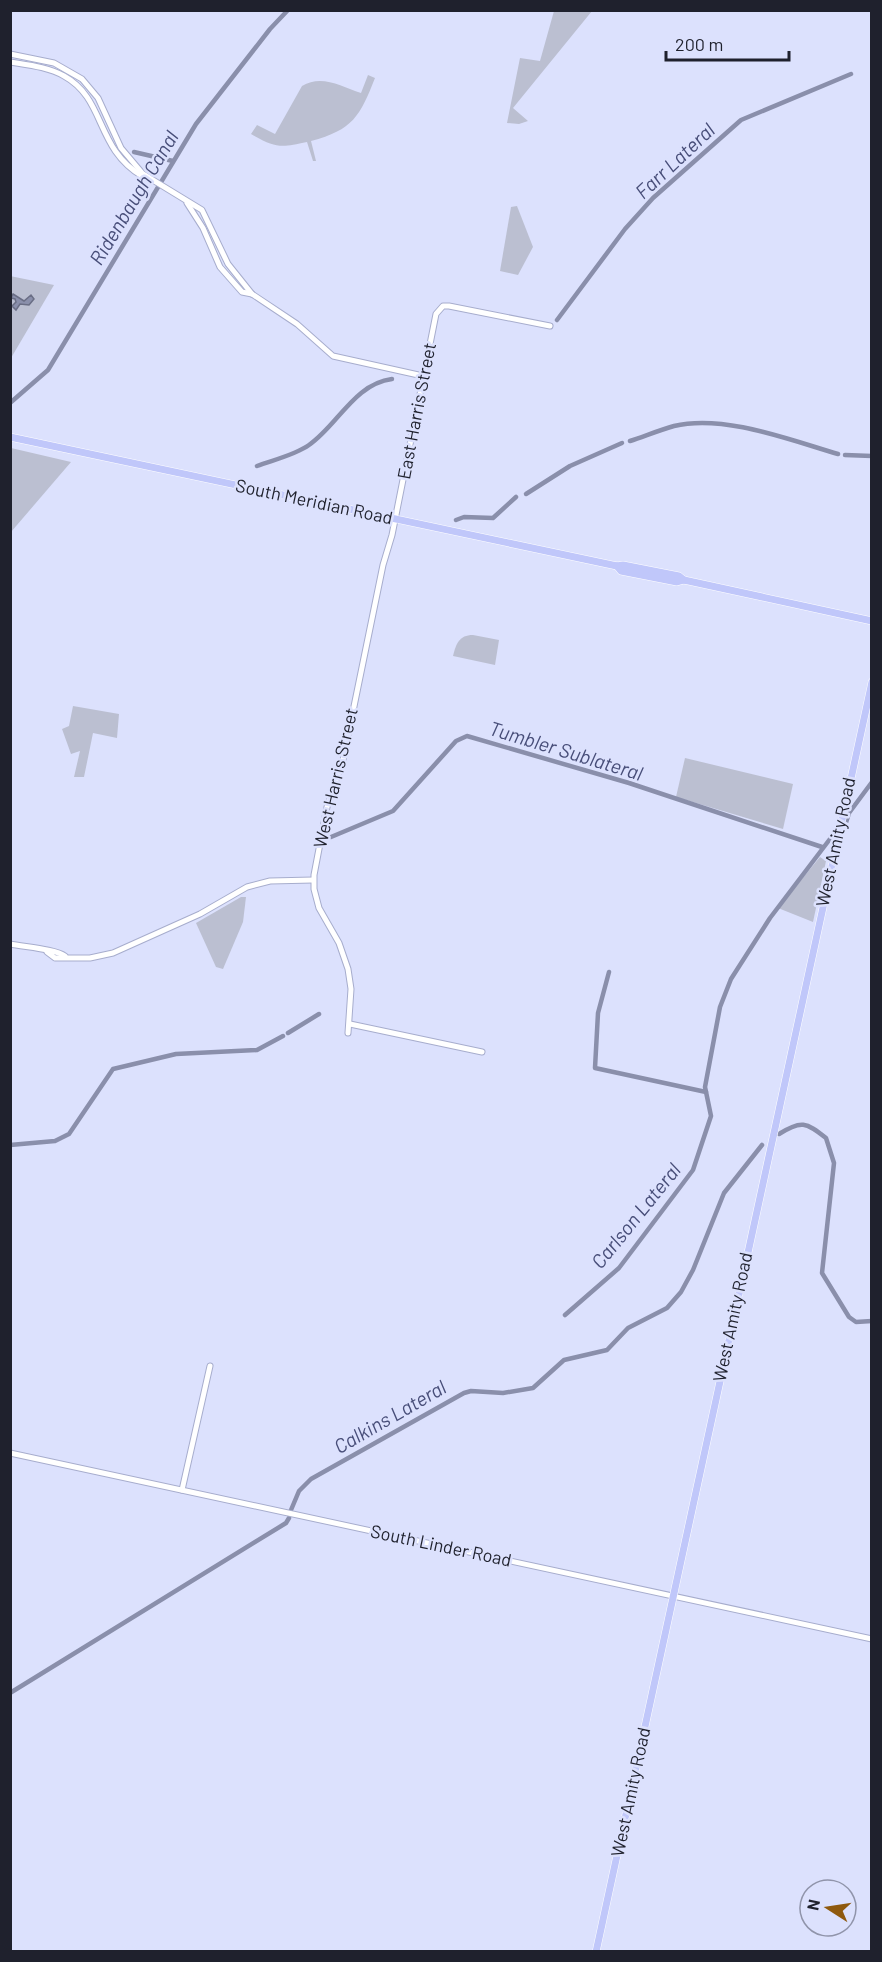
<svg xmlns="http://www.w3.org/2000/svg" width="882" height="1962" font-family="Barlow,sans-serif">
  <rect width="100%" height="100%" fill="#dce1fd"/>
  <g fill="#bbbfd1">
    <path d="M554,11H592L513,108L528,121L519,124L507,123L520,58L540,61Z"/>
    <path d="M368,75L375,78C360,116 353,130 311,141L316,161H313L307,142C280,148 276,148 251,134L257,125L275,134L302,86C321,74 341,86 361,93Z"/>
    <path d="M517,206L533,247L518,275L500,271L511,207Z"/>
    <path d="M10,276L54,285L11,358H10Z"/>
    <path d="M11,448L71,462L11,532L10,448Z"/>
    <path d="M473,635L499,640L495,665L453,656C456,644 459,635 473,635Z"/>
    <path d="M73,706L119,714L117,738L93,733L84,777H74L80,751L71,754L62,729L69,726Z"/>
    <path d="M685,758L793,784L783,829L676,797Z"/>
    <path d="M820,857L826,861L813,922L778,908Z"/>
    <path d="M241,897H246L243,922L223,969L216,967L196,923Z"/>
  </g>
  <path fill="#8a8fab" stroke="#6a6e85" stroke-width="1.5" d="M13,294L24,301L31,295L34,299L29,305L20,304L16,310L12,306L16,302L15,299L11,298Z"/>
  <g fill="none" stroke-linecap="round" stroke-linejoin="round">
    <g stroke="#8a8fab" stroke-width="4.5">
      <path d="M134,152L173,161"/>
      <path d="M557,320L625,229L653,198L741,120L851,74"/>
      <path d="M10,403L48,370L196,124L270,29L288,10"/>
      <path d="M630,441C645,436 660,430 674,426C724,414 790,440 838,454"/>
      <path d="M845,455L872,456"/>
      <path d="M257,466C273,460 295,455 309,445C338,425 354,384 392,379"/>
      <path d="M526,494L570,466L622,443"/>
      <path d="M456,520L464,517L493,518L516,497"/>
      <path d="M843,832L849,813L872,782"/>
      <path d="M331,837L393,811L456,741L467,736L629,783L822,847"/>
      <path d="M609,972L598,1013L595,1068L706,1092"/>
      <path d="M288,1033L319,1014"/>
      <path d="M779,1134C801,1120 806,1122 826,1138L834,1163L822,1273L849,1317L856,1322L872,1321"/>
      <path d="M10,1145L55,1141L69,1134L113,1069L176,1054L257,1050L283,1036"/>
      <path d="M565,1315L619,1268L693,1170L711,1116L705,1087L720,1007L731,979L770,918L833,835"/>
      <path d="M291,1510L299,1491L311,1479L464,1393L471,1391L503,1393L533,1388L564,1360L607,1350L628,1328L667,1308L681,1292L693,1270L724,1193L762,1145"/>
      <path d="M10,1693L286,1523L289,1518"/>
    </g>
    <g stroke="#a7adcd" stroke-width="7">
      <g id="minor">
        <path d="M10,54L54,63L82,79L98,98L121,148L143,174L202,210L228,264L252,294"/>
        <path d="M10,62C28,65 48,67 64,76C106,99 95,148 142,176"/>
        <path d="M187,203L203,228L220,267L242,292L252,294L297,324L333,356L423,376"/>
        <path d="M10,944C24,947 55,949 65,956"/>
        <path d="M47,952L55,958H90L113,953L200,914L247,887L270,881L313,880"/>
        <path d="M350,1024L482,1052"/>
        <path d="M348,1033L351,989L348,969L339,943L319,908L314,889V875L327,807L343,760L383,565L392,535L436,314L443,306H449L550,326"/>
        <path d="M10,1453L872,1639"/>
        <path d="M182,1490L210,1366"/>
      </g>
    </g>
    <g stroke="#fff" stroke-width="8">
      <g id="major">
        <path d="M10,437L617,566L623,565L679,576L684,580"/>
        <path d="M617,566L621,571L677,582L684,580L872,621"/>
        <path d="M596,1952L872,682"/>
      </g>
    </g>
    <use href="#minor" stroke="#fff" stroke-width="5"/>
    <use href="#major" stroke="#c0c7fa" stroke-width="7"/>
  </g>
  <g text-anchor="middle" stroke-width="5" stroke-linejoin="round" paint-order="stroke">
    <g font-size="18" fill="#1f212d" stroke="#dce1fd">
      <text transform="translate(417 411) rotate(-79)" y="6">East Harris Street</text>
      <text transform="translate(314 502) rotate(12)" y="6">South Meridian Road</text>
      <text transform="translate(336 778) rotate(-77)" y="6">West Harris Street</text>
      <text transform="translate(836 842) rotate(-78)" y="6">West Amity Road</text>
      <text transform="translate(733 1317) rotate(-78)" y="6">West Amity Road</text>
      <text transform="translate(441 1546) rotate(12)" y="6">South Linder Road</text>
      <text transform="translate(631 1792) rotate(-78)" y="6">West Amity Road</text>
    </g>
    <g font-size="20" font-style="italic" fill="#484e79" stroke="#dce1fd">
      <text transform="translate(675 161) rotate(-43)" y="7">Farr Lateral</text>
      <text transform="translate(134 198) rotate(-59)" y="7">Ridenbaugh Canal</text>
      <text transform="translate(566 751) rotate(17)" y="7">Tumbler Sublateral</text>
      <text transform="translate(636 1216) rotate(-51)" y="7">Carlson Lateral</text>
      <text transform="translate(390 1417) rotate(-30)" y="7">Calkins Lateral</text>
    </g>
  </g>
  <rect width="882" height="1962" fill="none" stroke="#1f212d" stroke-width="24"/>
  <g transform="translate(828 1908) rotate(282)"><circle r="28" fill="#dce1fd" stroke="#9094aa" stroke-width="1.5"/>
  <path d="M0-4.5L10 22L0 15L-10 22Z" fill="#8f590e"/>
  <text y="-9" font-size="16" font-weight="bold" text-anchor="middle" fill="#1f212d">N</text>
  </g>
  <path d="M666 51v9h123v-9" fill="none" stroke="#1f212d" stroke-width="3"/>
  <text x="675" y="51" font-size="18" fill="#1f212d" stroke="#dce1fd" stroke-width="4.5" paint-order="stroke">200 m</text>
</svg>
